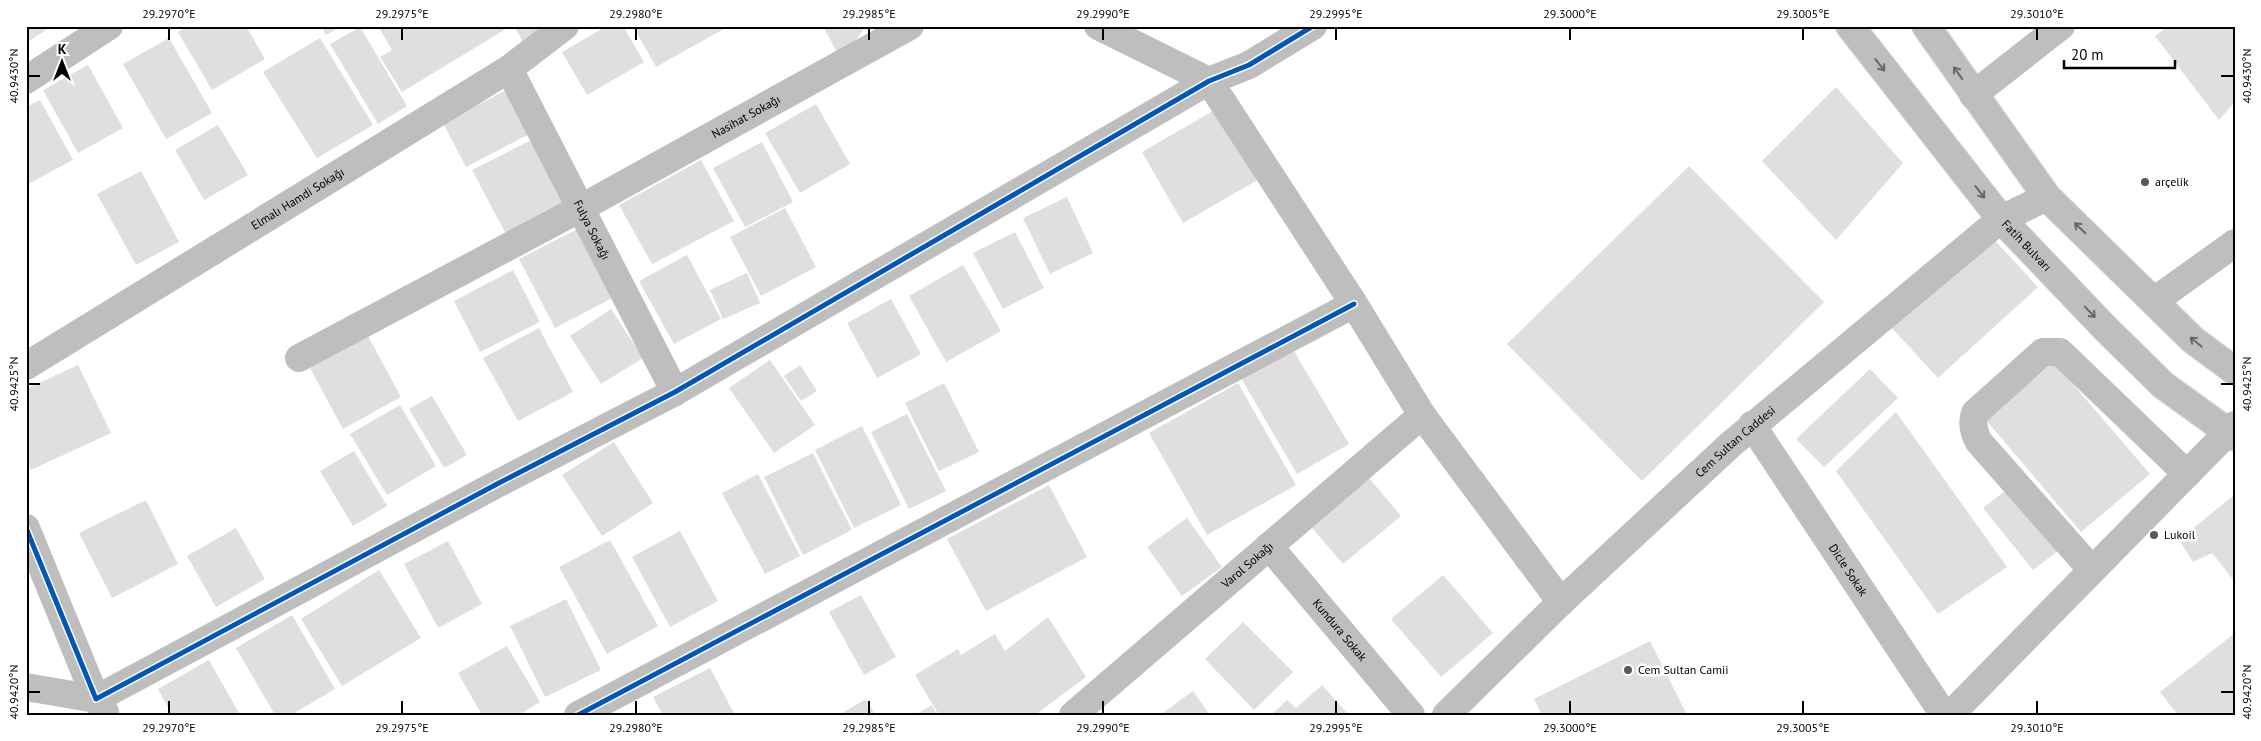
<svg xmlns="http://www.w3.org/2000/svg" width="2261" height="741" font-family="'PT Sans',sans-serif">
  <rect width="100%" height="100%" fill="#fff"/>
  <g fill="#dfdfdf">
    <path d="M26,26H52L26,43Z"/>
    <path d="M188,26H246L265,59L212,90L178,32Z"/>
    <path d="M321,26H341L326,35Z"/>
    <path d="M378,26H511L402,92L380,57L392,50Z"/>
    <path d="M514,26H554L524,44Z"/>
    <path d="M607,26H623L644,62L587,95L562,52Z"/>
    <path d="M633,26H729L656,67Z"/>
    <path d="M823,26H866L841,60Z"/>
    <path d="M2169,26H2235V102L2219,120L2155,36Z"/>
    <path d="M360,27L407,106L378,124L330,44Z"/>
    <path d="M169,38L212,113L166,139L123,64Z"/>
    <path d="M320,38L373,125L317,158L263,72Z"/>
    <path d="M88,65L123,128L78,153L43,90Z"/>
    <path d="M512,87L535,131L466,167L443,123Z"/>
    <path d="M1836,87L1903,163L1836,240L1762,161Z"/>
    <path d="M40,100L73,160L26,185V107Z"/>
    <path d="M816,104L850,164L800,193L765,133Z"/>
    <path d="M1220,107L1261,178L1183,223L1142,152Z"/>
    <path d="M218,125L248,175L204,200L175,150Z"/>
    <path d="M533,139L567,203L506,234L472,170Z"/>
    <path d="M762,142L793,202L745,227L713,168Z"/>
    <path d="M701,160L734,221L652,264L619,205Z"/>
    <path d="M1689,166L1824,302L1642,481L1507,344Z"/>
    <path d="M141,171L179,242L136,265L97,194Z"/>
    <path d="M1067,197L1093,253L1050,274L1023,218Z"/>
    <path d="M785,208L816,267L761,296L730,237Z"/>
    <path d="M583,226L618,295L555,328L519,259Z"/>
    <path d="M1015,232L1044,288L1003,309L973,253Z"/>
    <path d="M1987,232L2038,287L1938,378L1888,324Z"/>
    <path d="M687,255L721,319L674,344L639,281Z"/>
    <path d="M963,265L1001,331L946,362L909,296Z"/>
    <path d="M513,270L540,322L480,352L454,301Z"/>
    <path d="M747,273L760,303L723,319L710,290Z"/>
    <path d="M891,299L921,354L877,378L847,323Z"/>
    <path d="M611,309L643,358L601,384L570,336Z"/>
    <path d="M539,328L573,392L518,421L483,358Z"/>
    <path d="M368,336L401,397L343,429L310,368Z"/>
    <path d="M1292,348L1349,444L1297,474L1241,378Z"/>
    <path d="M770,360L815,425L774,453L729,388Z"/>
    <path d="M2054,362L2150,474L2081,532L1986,420Z"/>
    <path d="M78,365L111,433L31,470L26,460V389Z"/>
    <path d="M800,365L817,391L801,401L784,376Z"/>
    <path d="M1870,369L1898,398L1824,467L1796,439Z"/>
    <path d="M944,383L979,452L939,471L905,403Z"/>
    <path d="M1238,383L1296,485L1207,535L1149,433Z"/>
    <path d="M432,396L467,455L444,468L409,409Z"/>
    <path d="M400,405L436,466L387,495L350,434Z"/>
    <path d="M1896,412L2007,567L1938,614L1836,471Z"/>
    <path d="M907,414L946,491L909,509L871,432Z"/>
    <path d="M862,426L901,505L854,528L815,450Z"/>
    <path d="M614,442L653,503L602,536L562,475Z"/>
    <path d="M354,451L387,506L353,526L320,471Z"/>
    <path d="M813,453L852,530L803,555L764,477Z"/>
    <path d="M1364,472L1401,516L1343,564L1306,521Z"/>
    <path d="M758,474L800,556L765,574L722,493Z"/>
    <path d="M1049,485L1087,557L986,611L947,539Z"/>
    <path d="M2009,488L2059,550L2033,570L1983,508Z"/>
    <path d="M2235,494V582L2212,553L2193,562L2179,540Z"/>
    <path d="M146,500L178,564L112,598L79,533Z"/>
    <path d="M1187,518L1222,567L1182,596L1147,547Z"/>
    <path d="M236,528L265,579L216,607L187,556Z"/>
    <path d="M680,531L718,601L670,627L632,557Z"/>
    <path d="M610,540L658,626L607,654L559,567Z"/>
    <path d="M448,541L482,604L438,628L404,564Z"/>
    <path d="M379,570L421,638L342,686L301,619Z"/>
    <path d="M1443,575L1493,633L1441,677L1391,619Z"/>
    <path d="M861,595L896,657L864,675L829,612Z"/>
    <path d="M566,599L601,670L545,697L510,626Z"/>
    <path d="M292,615L335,689L291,715H275L236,648Z"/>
    <path d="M1048,617L1086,677L1035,715H939L915,675L958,649L961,655L995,634L1005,651Z"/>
    <path d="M1243,622L1293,672L1254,710L1205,659Z"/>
    <path d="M2235,633V715H2178L2160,692Z"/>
    <path d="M1650,641L1687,715H1542L1534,699Z"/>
    <path d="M507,646L540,702L518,715H482L458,673Z"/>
    <path d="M209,660L240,715H172L158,689Z"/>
    <path d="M710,668L735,715H663L653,697Z"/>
    <path d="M1322,685L1349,715H1271L1287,700L1296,708Z"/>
    <path d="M1193,691L1210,715H1160Z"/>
    <path d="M866,699L875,715H839Z"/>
    <path d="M932,705L937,715H915Z"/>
  </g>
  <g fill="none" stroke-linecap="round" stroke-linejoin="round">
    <g stroke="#dbdbdb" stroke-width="30">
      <g id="major">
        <path id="s8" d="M1850,26L2001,219L2105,328L2163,385L2235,437"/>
        <path d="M1926,26L2047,197L2193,340L2235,371"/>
      </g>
    </g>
    <g stroke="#bebebe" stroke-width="28">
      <path d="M1098,26L1209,81L1354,304L1422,415L1561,602"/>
      <path id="s1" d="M509,69L675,392"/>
      <path d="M26,80L109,26"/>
      <path d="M1973,95L2061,26"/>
      <path d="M2154,301L2235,243"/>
      <path id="s2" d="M299,358L581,208L910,26"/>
      <path id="s3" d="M26,366L509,69L565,26"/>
      <path id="s4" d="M1752,425L1944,715"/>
      <path d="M26,528L96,699L497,484L675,392L1209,81L1249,65L1313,26"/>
      <path id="s5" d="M1269,546L1411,715"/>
      <path d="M2092,570L1979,442C1974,433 1971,424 1975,413L2043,352H2060L2187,474"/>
      <path d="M26,687L96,699L105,712"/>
      <path d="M578,715L1354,304"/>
      <path id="s6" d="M1073,715L1422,415"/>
      <path id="s7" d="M1446,715L1561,602L1730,445L2001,219L2047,197"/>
      <path d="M1950,715L2235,425"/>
    </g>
    <use href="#major" stroke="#bebebe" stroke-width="28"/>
    <g stroke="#fff" stroke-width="8">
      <g id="cycleway">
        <path d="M26,528L96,699L497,484L675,392L1209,81L1249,65L1313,26"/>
        <path d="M578,715L1354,304"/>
      </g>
    </g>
    <use href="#cycleway" stroke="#0057b8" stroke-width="5"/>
  </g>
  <defs><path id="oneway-shaft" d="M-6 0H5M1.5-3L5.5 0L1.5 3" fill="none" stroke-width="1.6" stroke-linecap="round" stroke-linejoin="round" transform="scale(1.25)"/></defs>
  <g stroke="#686868">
    <use href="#oneway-shaft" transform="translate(1880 65) rotate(52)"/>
    <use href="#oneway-shaft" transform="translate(1958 73) rotate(-125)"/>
    <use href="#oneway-shaft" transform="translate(1980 192) rotate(52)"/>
    <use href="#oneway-shaft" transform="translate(2080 228) rotate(-136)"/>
    <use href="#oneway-shaft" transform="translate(2090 312) rotate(46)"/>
    <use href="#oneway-shaft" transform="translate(2196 342) rotate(-141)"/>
  </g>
  <path fill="none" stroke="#000" stroke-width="2" d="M169,28V40M402,28V40M636,28V40M869,28V40M1103,28V40M1336,28V40M1570,28V40M1803,28V40M2037,28V40M28,76H40M2221,76H2234M28,384H40M2221,384H2234M28,692H40M2221,692H2234M169,701V714M402,701V714M636,701V714M869,701V714M1103,701V714M1336,701V714M1570,701V714M1803,701V714M2037,701V714"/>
  <g fill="#595959" stroke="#fff" stroke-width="2">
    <circle cx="2145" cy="182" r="5"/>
    <circle cx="2154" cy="535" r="5"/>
    <circle cx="1628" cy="670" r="5"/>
  </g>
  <g text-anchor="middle" stroke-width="5" stroke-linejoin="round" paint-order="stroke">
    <g font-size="12" fill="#000" stroke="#fff">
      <text dy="4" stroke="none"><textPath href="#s2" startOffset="508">Nasihat Sokağı</textPath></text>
      <text dy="4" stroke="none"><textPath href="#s3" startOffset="319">Elmalı Hamdi Sokağı</textPath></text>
      <text dy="4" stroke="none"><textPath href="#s1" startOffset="181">Fulya Sokağı</textPath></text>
      <text dy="4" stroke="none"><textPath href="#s8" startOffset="282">Fatih Bulvarı</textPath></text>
      <text dy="4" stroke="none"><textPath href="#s7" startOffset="398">Cem Sultan Caddesi</textPath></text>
      <text dy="4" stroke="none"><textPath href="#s6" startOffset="230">Varol Sokağı</textPath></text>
      <text dy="4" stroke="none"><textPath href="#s4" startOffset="174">Dicle Sokak</textPath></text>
      <text dy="4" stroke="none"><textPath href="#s5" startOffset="110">Kundura Sokak</textPath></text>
    </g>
    <g font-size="12" fill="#000" stroke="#fff" text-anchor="start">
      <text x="2155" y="186">arçelik</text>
      <text x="2164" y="539">Lukoil</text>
      <text x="1638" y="674">Cem Sultan Camii</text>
    </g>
  </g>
  <rect width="2261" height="741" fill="none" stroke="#ffffff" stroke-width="55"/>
  <g transform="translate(62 62)" stroke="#ffffff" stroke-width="4" paint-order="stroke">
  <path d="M0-4L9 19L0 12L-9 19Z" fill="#000000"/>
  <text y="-8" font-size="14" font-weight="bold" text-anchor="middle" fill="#000000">K</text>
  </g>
  <path d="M2064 60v8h111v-8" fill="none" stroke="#000000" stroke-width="2.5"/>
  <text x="2071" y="60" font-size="15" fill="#000000" stroke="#ffffff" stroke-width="4" paint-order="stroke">20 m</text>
  <rect x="28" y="28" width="2206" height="686" fill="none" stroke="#000" stroke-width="2"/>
  <g font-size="12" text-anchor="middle" fill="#000">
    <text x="169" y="18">29.2970°E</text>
    <text x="402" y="18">29.2975°E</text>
    <text x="636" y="18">29.2980°E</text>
    <text x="869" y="18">29.2985°E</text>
    <text x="1103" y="18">29.2990°E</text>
    <text x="1336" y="18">29.2995°E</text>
    <text x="1570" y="18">29.3000°E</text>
    <text x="1803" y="18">29.3005°E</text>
    <text x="2037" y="18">29.3010°E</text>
    <text transform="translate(14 76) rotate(-90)" y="4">40.9430°N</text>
    <text transform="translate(2247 76) rotate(-90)" y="4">40.9430°N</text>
    <text transform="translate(14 384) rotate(-90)" y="4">40.9425°N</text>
    <text transform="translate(2247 384) rotate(-90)" y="4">40.9425°N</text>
    <text transform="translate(14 692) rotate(-90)" y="4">40.9420°N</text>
    <text transform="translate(2247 692) rotate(-90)" y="4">40.9420°N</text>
    <text x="169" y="732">29.2970°E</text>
    <text x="402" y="732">29.2975°E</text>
    <text x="636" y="732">29.2980°E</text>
    <text x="869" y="732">29.2985°E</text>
    <text x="1103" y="732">29.2990°E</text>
    <text x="1336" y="732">29.2995°E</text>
    <text x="1570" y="732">29.3000°E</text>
    <text x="1803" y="732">29.3005°E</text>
    <text x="2037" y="732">29.3010°E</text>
  </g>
</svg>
